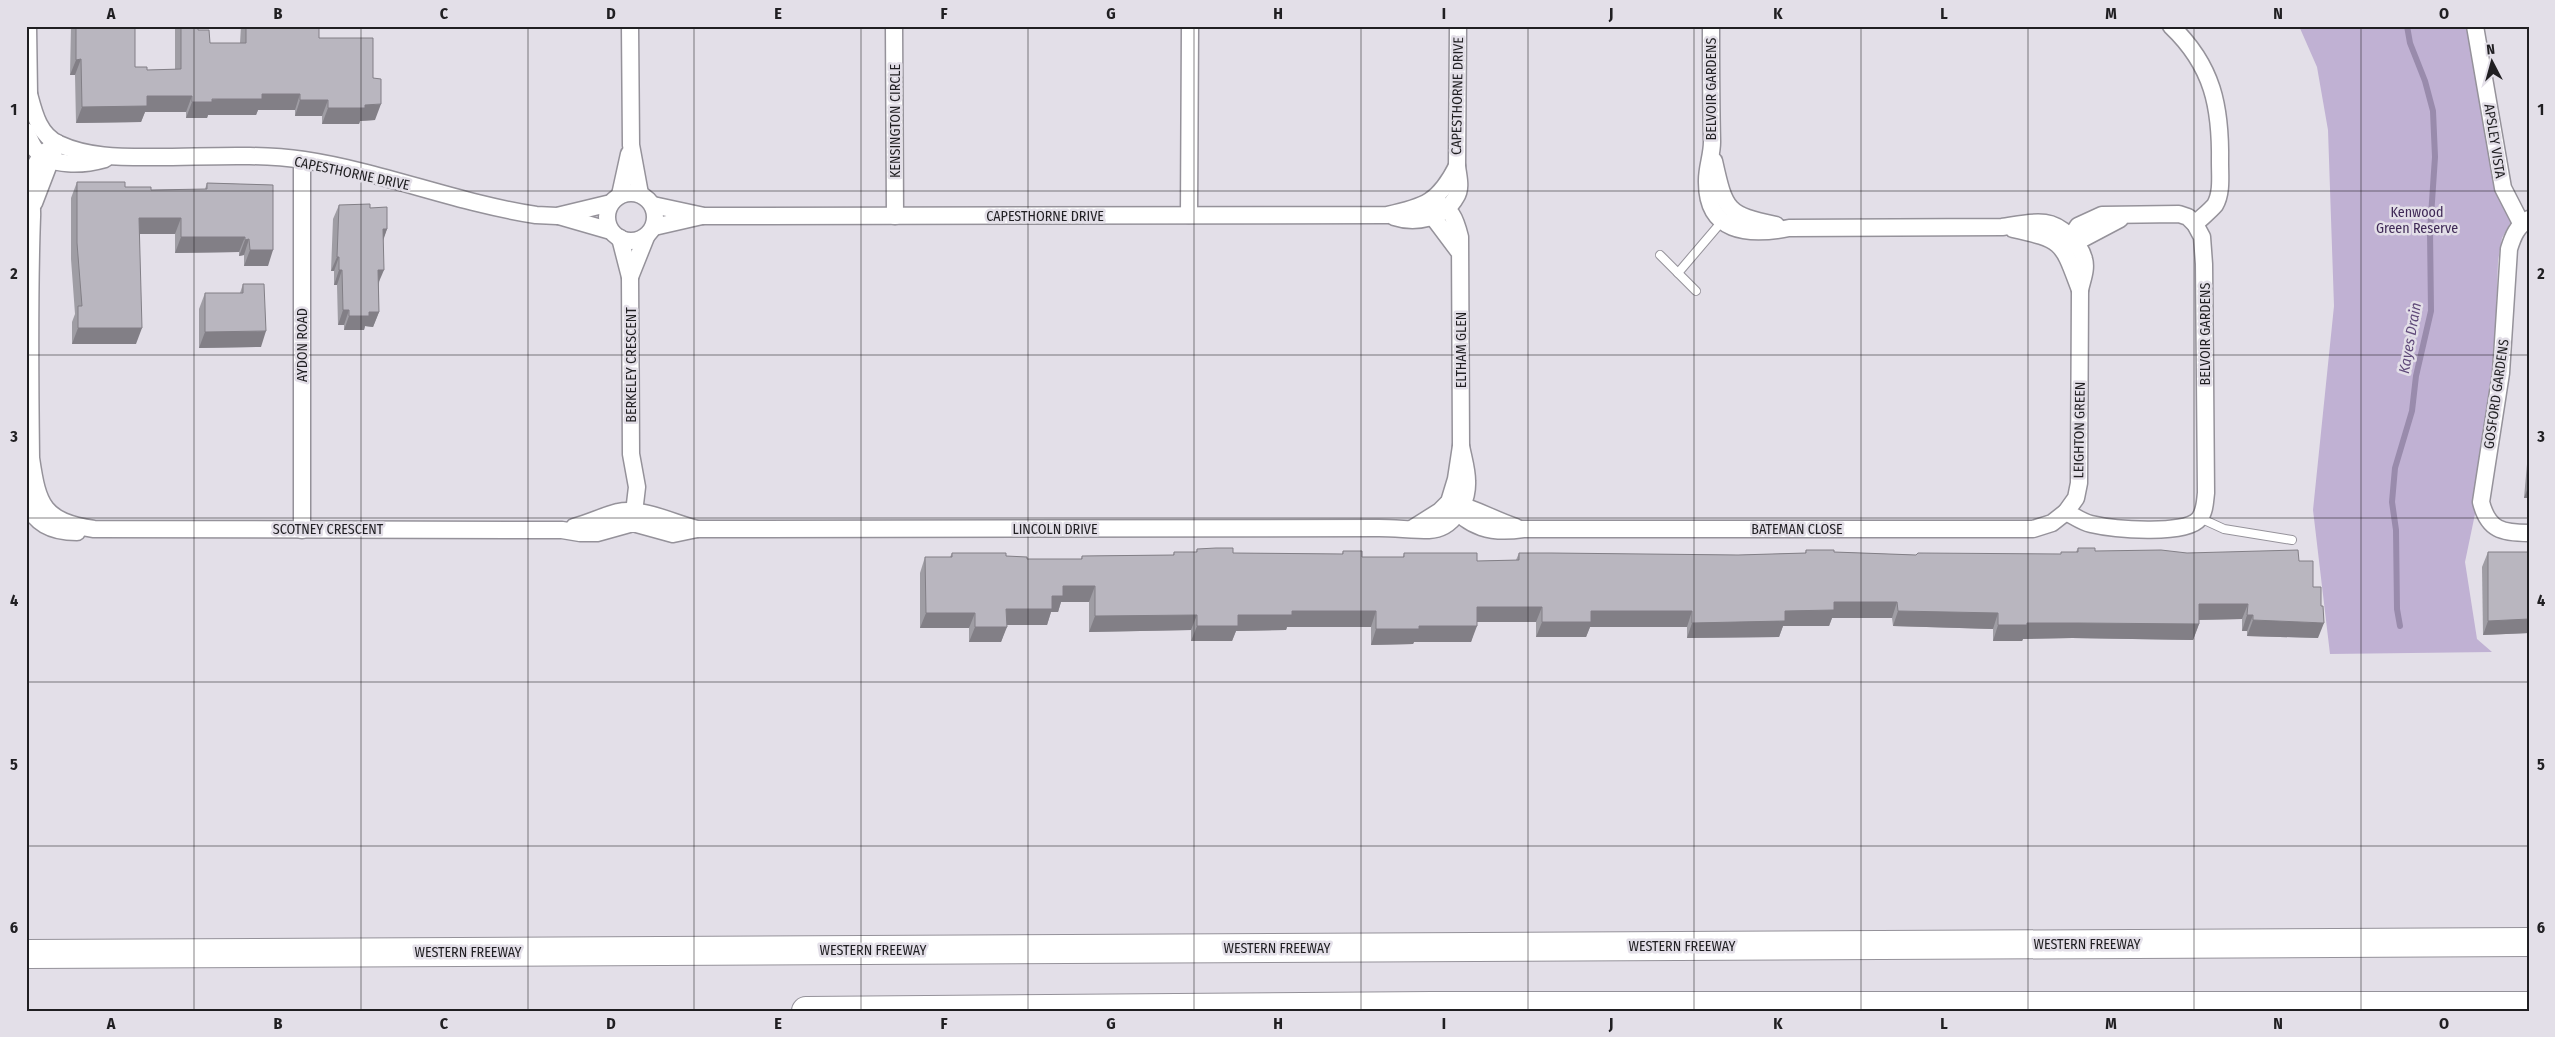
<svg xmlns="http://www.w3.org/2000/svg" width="2555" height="1037" font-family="'Fira Sans Condensed',sans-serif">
  <rect width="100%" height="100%" fill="#e3dfe8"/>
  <path fill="#c0b1d3" d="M2299,26H2469L2512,220L2502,238L2498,261L2494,372L2481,447L2475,514L2465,562L2477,639L2492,652L2330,654L2313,510L2334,306L2328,130L2317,67Z"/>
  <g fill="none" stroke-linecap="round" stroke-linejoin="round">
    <path stroke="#998bac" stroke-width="6" d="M2400,626L2397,609L2396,530L2392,502L2395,468L2412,411L2416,376L2431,311L2430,231L2435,157L2433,111L2425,81L2410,43L2407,26"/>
    <g stroke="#95929a" stroke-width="10">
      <g id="service">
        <path d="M1660,255L1696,291"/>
        <path d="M1678,273L1724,219"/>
        <path d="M2200,518L2224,529L2292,540"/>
      </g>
    </g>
    <g stroke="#95929a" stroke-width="19">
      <g id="minor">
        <path d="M630,26L631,145L640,194"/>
        <path d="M894,26L895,216"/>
        <path d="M1711,26C1711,65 1711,103 1712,142C1712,155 1707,167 1707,180C1706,233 1748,236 1789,228L2002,227C2016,225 2031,221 2045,223C2061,225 2080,243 2084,259C2087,269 2082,280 2080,290L2079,483L2076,498L2066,512C2074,516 2082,522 2091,524C2112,529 2185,536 2199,519C2205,512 2205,501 2206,493L2204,264L2202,237L2195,224L2188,217L2179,214L2102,215L2078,226L2063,249"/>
        <path d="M2171,26C2213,66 2221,107 2220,163C2220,176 2222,193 2215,205C2210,211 2201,218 2195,224"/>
        <path d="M2475,26L2503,188L2521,223"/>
        <path d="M29,94C34,113 39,135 59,144C89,158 123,157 156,157C205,157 255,153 304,160C383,172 457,203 536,215L557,216L611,203"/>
        <path d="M26,104L29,94L28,26"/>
        <path d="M26,131C29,137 31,144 35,149C51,168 84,165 105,159"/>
        <path d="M57,143C47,150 39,156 34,168C27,183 33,201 32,217C29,297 30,377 31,458C38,506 43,521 94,529L562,530L580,533H597L633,523L673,534L697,529"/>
        <path d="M1714,161C1725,211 1727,215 1776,225"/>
        <circle cx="631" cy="217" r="24"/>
        <path d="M620,195L629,154"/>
        <path d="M34,203L54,151"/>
        <path d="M653,205L704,216L1387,215C1425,207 1439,202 1457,166"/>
        <path d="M1189,215L1190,26"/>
        <path d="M559,216L611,231"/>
        <path d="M1394,217C1415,224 1444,219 1456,197C1462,188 1458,176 1457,166L1458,26"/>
        <path d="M2529,219C2517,226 2513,236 2509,249L2501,373L2481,502C2488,530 2502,533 2529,533"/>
        <path d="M654,227L702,216"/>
        <path d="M2013,229C2064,240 2062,242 2080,290"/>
        <path d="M620,238L630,277L631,454L637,487L633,521"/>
        <path d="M2067,247L2120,219"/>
        <path d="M630,277L646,237"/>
        <path d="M26,498C32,524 53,532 77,532"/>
        <path d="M1449,502C1468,528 1492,534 1523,529H2033L2052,523L2066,512"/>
        <path d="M1453,503C1475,508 1494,520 1516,527"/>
        <path d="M574,527C589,523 603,516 618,512C642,507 673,523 697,529L1379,528C1395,528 1412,530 1429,530C1453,529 1468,503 1467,481C1467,469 1463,457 1461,446"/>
        <path d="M1413,528L1440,511L1449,502L1456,479L1461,446L1460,237C1455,217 1452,210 1433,200V217L1460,253"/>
        <path d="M302,530V160"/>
      </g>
    </g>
    <g stroke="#95929a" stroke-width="30">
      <g id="motorway">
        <path d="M26,954L2529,942"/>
        <path d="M806,1011L1432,1006H2529"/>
      </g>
    </g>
    <use href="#service" stroke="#fff" stroke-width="8"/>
    <use href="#minor" stroke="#fff" stroke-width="16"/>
    <use href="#motorway" stroke="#fff" stroke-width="28"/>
  </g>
  <g fill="#9f9da4">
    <path d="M71,26H135V67L147,70L175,69V26H198V30L210,43H240L241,26H314L319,38L373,78L375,120L360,121L359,124H322V116H295V110H258L256,115H208L207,118H186V112H145L141,122L76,123L75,75H70Z"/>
    <path d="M77,182L151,190L205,189L207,183L273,185L268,266H244V255L239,256V252L175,253V234H140L136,344H72V322L75,314L71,259V198Z"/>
    <path d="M339,205L387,229L383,239L379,284V312L373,327L365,326L364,330H344V325H338L337,285H334V271H331L333,219Z"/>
    <path d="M243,284L261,347L199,348V309L205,293H240Z"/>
    <path d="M2529,460V498H2524L2527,464Z"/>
    <path d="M2078,548L2095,551L2187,553L2299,561L2313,587L2318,638L2247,636V631H2242V619L2199,620V624L2193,640L2072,638L2023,639L2022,641H1993V629L1893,626L1892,618H1832L1829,626H1783L1779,637L1687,638V627L1640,626L1590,627L1586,637H1536V622H1477L1471,642H1414L1413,644L1371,645V627H1287L1286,630L1236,631L1232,641H1191V630L1089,632V602H1061L1058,612H1051L1047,625H1007L1001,642H969V628H920V573L925,557H950L952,553L1006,556L1027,559H1081L1082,556L1173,555L1174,552H1196L1197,549L1233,553L1342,554L1343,551L1362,557H1403L1404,553L1477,561L1516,560L1519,553L1738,555L1805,553L1806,550L1834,552L1916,555L2061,554V552H2076Z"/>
    <path d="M2488,552H2529V633L2483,635L2482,567Z"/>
  </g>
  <g fill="#827f86">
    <path d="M81,59L75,75H70L76,60Z"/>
    <path d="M262,94H300L295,110H258L256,115H208L207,118H186L192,102Z"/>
    <path d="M147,96H192L186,112H145L141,122L76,123L82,107Z"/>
    <path d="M300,100H328L322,116H295Z"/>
    <path d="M381,104L375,120L360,121L359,124H322L328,108L365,105Z"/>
    <path d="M139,218H181L175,234H133Z"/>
    <path d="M383,229H387L382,244Z"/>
    <path d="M181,237H245L239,252L175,253Z"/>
    <path d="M249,239L244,255L239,256L245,240Z"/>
    <path d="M250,250H273L268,266H244Z"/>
    <path d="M337,257H339L334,271H331Z"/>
    <path d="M339,270H342L337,285H334Z"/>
    <path d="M378,270H384L378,284Z"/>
    <path d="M343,310H349L344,325H338Z"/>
    <path d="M369,312H379L373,327L365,326L364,330H344L349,316Z"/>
    <path d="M78,328H142L136,344H72Z"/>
    <path d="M266,331L261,347L199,348L205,332Z"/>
    <path d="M2529,485V498H2524Z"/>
    <path d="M1063,586H1095L1089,602H1061L1058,612H1051L1047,625H1001L1006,609L1052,596Z"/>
    <path d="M1834,602H1897L1892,618H1832L1829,626H1783L1779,637L1687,638L1692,623L1785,611Z"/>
    <path d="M2199,604H2248L2242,619L2193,620Z"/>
    <path d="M1477,607H1542L1536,622H1471Z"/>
    <path d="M1292,611H1376L1371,627H1287L1286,630L1236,631L1232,641H1191L1197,626L1238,615Z"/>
    <path d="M1591,611H1692L1687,627H1590L1586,637H1536L1542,622Z"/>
    <path d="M1898,611L1998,613L1993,629L1893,626Z"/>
    <path d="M926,613H975L969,628H920Z"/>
    <path d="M1197,615L1191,630L1089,632L1095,616Z"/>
    <path d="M2247,615H2253L2247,631H2242Z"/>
    <path d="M2529,619V633L2483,635L2488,621Z"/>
    <path d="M2253,620L2324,623L2318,638L2247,636Z"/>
    <path d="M2027,623H2078L2199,624L2193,640L2072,638L2023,639L2022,641H1993L1998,625Z"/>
    <path d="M1419,626H1477L1471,642H1414L1413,644L1371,645L1376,629Z"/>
    <path d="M975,627H1007L1001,642H969Z"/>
  </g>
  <g fill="#b9b6bf" stroke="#827f86">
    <path d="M76,26H135V67H147V70L181,69V26H198V30H209L210,43H246V26H314V28H319V38H373V78L381,79V104L365,105V108H328V100H300V94H262V99H212V102H192V96H147V106L82,107L81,59L76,60Z"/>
    <path d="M77,182H125V187H151V190L207,189V183L273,185V250H250L249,239L245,240V237H181V218H139L142,328H78V306H82L77,243Z"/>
    <path d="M370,204V208L387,207V229H383L384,270H378L379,312H369V316H349V310H343L342,270H339V257H337L339,205Z"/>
    <path d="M243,284H264L266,331L205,332V293H243Z"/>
    <path d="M1216,548H1233V553L1343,554V551H1362V557H1404V553H1477V561L1519,560V553H1551L1738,555L1806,553V550H1834V552L1916,555L1918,553L2061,554V552H2078V548H2095V551L2161,550L2187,553L2298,550L2299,561H2313V587H2321V606H2323L2324,623L2253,620V615H2247L2248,604H2199V624L2078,623H2027V625H1998V613L1898,611L1897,602H1834V610L1785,611V621L1692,623V611H1591V622H1542V607H1477V626H1419V629H1376V611H1292V615H1238V626H1197V615L1095,616V586H1063V596H1052V609H1006L1007,627H975V613H926L925,557H952V553H1006V556L1027,557V559H1082V556L1174,555V552H1197V549Z"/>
    <path d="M2488,552H2529V619L2488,621Z"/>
  </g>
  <path fill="none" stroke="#201f22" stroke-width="1" stroke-opacity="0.55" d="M194,26V1011M361,26V1011M528,26V1011M694,26V1011M861,26V1011M1028,26V1011M1194,26V1011M1361,26V1011M1528,26V1011M1694,26V1011M1861,26V1011M2028,26V1011M2194,26V1011M2361,26V1011M26,191H2529M26,355H2529M26,518H2529M26,682H2529M26,846H2529"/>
  <g text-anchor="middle" stroke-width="5" stroke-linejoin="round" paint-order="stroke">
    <g font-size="14" fill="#201f22" stroke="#e3dfe8">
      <text transform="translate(1711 89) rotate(-90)" y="5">BELVOIR GARDENS</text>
      <text transform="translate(1457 96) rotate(-89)" y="5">CAPESTHORNE DRIVE</text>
      <text transform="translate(895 121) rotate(-90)" y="5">KENSINGTON CIRCLE</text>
      <text transform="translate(2495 141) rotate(81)" y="5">APSLEY VISTA</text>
      <text transform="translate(352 173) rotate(12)" y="5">CAPESTHORNE DRIVE</text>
      <text x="1045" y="221">CAPESTHORNE DRIVE</text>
      <text transform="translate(2205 334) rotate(-90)" y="5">BELVOIR GARDENS</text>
      <text transform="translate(302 345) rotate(-90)" y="5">AYDON ROAD</text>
      <text transform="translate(1461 350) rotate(-90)" y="5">ELTHAM GLEN</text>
      <text transform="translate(631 365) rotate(-90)" y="5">BERKELEY CRESCENT</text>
      <text transform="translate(2496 394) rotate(-82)" y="5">GOSFORD GARDENS</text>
      <text transform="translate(2079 430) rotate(-89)" y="5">LEIGHTON GREEN</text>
      <text x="328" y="534">SCOTNEY CRESCENT</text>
      <text x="1055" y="534">LINCOLN DRIVE</text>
      <text x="1797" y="534">BATEMAN CLOSE</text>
      <text x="2087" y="949">WESTERN FREEWAY</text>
      <text x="1682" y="951">WESTERN FREEWAY</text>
      <text x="1277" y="953">WESTERN FREEWAY</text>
      <text x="873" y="955">WESTERN FREEWAY</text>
      <text x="468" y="957">WESTERN FREEWAY</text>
    </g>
    <g font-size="14" fill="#3f2956" stroke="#e3dfe8">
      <text x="2417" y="217">Kenwood<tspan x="2417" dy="16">Green Reserve</tspan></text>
    </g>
    <g font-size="15" font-style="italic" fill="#604a7a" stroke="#e3dfe8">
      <text transform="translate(2410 338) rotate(-80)" y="5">Kayes Drain</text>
    </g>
  </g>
  <rect width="2555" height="1037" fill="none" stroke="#e3dfe8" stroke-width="55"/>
  <g transform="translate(2492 62) rotate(354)" stroke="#e3dfe8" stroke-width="4" paint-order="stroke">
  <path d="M0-4L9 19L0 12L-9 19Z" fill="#201f22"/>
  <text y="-8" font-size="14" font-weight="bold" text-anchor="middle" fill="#201f22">N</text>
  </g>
  <rect x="28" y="28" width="2500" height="982" fill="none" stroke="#201f22" stroke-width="2"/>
  <g font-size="16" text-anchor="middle" font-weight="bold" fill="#201f22">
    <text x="111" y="19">A</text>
    <text x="278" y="19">B</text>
    <text x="444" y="19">C</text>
    <text x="611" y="19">D</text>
    <text x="778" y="19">E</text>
    <text x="944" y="19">F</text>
    <text x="1111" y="19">G</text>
    <text x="1278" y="19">H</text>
    <text x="1444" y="19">I</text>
    <text x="1611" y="19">J</text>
    <text x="1778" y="19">K</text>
    <text x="1944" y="19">L</text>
    <text x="2111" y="19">M</text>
    <text x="2278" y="19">N</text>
    <text x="2444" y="19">O</text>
    <text x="14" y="115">1</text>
    <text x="2541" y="115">1</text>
    <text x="14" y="279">2</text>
    <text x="2541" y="279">2</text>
    <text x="14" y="442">3</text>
    <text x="2541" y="442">3</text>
    <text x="14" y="606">4</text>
    <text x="2541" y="606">4</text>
    <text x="14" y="770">5</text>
    <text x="2541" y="770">5</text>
    <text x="14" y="933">6</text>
    <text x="2541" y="933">6</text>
    <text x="111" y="1029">A</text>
    <text x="278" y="1029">B</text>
    <text x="444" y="1029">C</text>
    <text x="611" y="1029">D</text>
    <text x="778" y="1029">E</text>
    <text x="944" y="1029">F</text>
    <text x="1111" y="1029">G</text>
    <text x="1278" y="1029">H</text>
    <text x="1444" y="1029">I</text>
    <text x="1611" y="1029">J</text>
    <text x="1778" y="1029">K</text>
    <text x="1944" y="1029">L</text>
    <text x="2111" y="1029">M</text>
    <text x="2278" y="1029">N</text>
    <text x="2444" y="1029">O</text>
  </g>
</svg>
